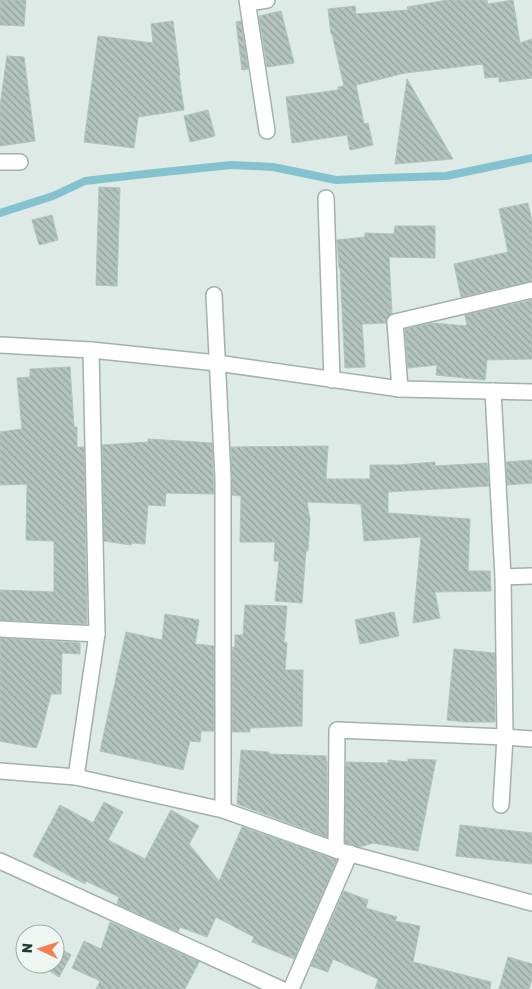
<svg xmlns="http://www.w3.org/2000/svg" width="532" height="989" font-family="Rubik,sans-serif">
  <defs>
    <pattern id="building-back-hatch" width="6" height="6" patternUnits="userSpaceOnUse" patternTransform="scale(1.25)"><rect width="6" height="6" fill="#b3c4be"/><path d="M-1 5l2 2M0 0l6 6M5-1l2 2" fill="none" stroke="#91a09b"/></pattern>
  </defs>
  <rect width="100%" height="100%" fill="#deeae5"/>
  <g fill="none" stroke-linecap="round" stroke-linejoin="round">
    <path stroke="#84c2d0" stroke-width="8" d="M0,213L53,196L85,181L154,173L231,165L273,167L336,180L380,178L446,176L532,158"/>
  </g>
  <g fill="url(#building-back-hatch)" stroke="#b0c3bc">
    <path d="M0,0H26L24,26L0,25Z"/>
    <path d="M447,0H487L488,4L513,0L520,43L532,39V78L499,82V77L485,78L483,64L405,73L356,85L364,124L368,123L373,145L350,150L347,135L292,143L286,97L338,90V87L344,86L332,34H331L328,9L355,6L356,14L408,10L407,7Z"/>
    <path d="M281,11L294,63L267,67L259,16Z"/>
    <path d="M173,21L180,75H179L184,110L138,117L134,148L84,142L98,36L153,43L151,24Z"/>
    <path d="M241,21L248,69L242,70L236,22Z"/>
    <path d="M7,56L24,57L35,141L0,146V106Z"/>
    <path d="M407,79L453,159L395,164Z"/>
    <path d="M208,110L215,136L190,142L184,116Z"/>
    <path d="M99,187L120,188L117,286L96,285Z"/>
    <path d="M528,203L532,222V281L461,297L454,264L508,252L499,209Z"/>
    <path d="M52,215L58,240L39,245L32,220Z"/>
    <path d="M395,226H435V258L389,257L392,313L387,318L386,323L362,324L365,367L345,368L340,268H339L337,240L365,237V233L394,234Z"/>
    <path d="M532,300V359L487,360L485,380L436,375L437,365L408,368L405,329L433,323L467,326L465,315Z"/>
    <path d="M70,367L74,427H77V447H84L87,624L0,620V590L54,592V541L26,540L27,484L0,485V432L22,429L17,378L30,377V369Z"/>
    <path d="M148,439L212,443L214,494L166,493L165,506L148,505L145,544L132,543L131,545L104,541L102,445L148,442Z"/>
    <path d="M328,446L326,479H370V465H398L435,462V466L487,463L489,486L388,492V513L470,519L468,571H490L491,591L435,592L440,618L413,623L421,537L364,541L361,504L307,502L310,519L308,551H306L302,603L275,601L279,561H274L275,542H240L241,496L232,495L231,447Z"/>
    <path d="M532,460V483L507,485L506,462Z"/>
    <path d="M245,605L287,606L284,642L287,643L285,670H303L302,726L250,728V732H232V647H235V635H243Z"/>
    <path d="M394,612L399,636L360,644L355,620Z"/>
    <path d="M165,614L199,620L195,644L214,646V731H201L200,742L190,741L183,770L100,751L126,632L162,640Z"/>
    <path d="M0,638L80,643V654L62,653L61,694H51L40,738L36,748L0,741Z"/>
    <path d="M454,649L495,653V722H466L447,720Z"/>
    <path d="M241,750L269,752V754L326,756V761H327V837L237,804Z"/>
    <path d="M408,759L436,760L418,851L373,843L360,847L345,843L346,762L388,763V760L408,762Z"/>
    <path d="M104,802L123,812L108,840L145,859L171,810L199,826L189,844L219,881L242,827L337,860L294,959L252,942L254,937L216,917L207,937L180,927L178,932L117,904L119,897L86,881L85,884L33,856L60,805L93,823Z"/>
    <path d="M460,825L532,833V864L456,856Z"/>
    <path d="M344,891L368,900L366,908L397,917L395,921L420,926L413,962L491,982L490,989H375L378,979L333,959L328,972L311,966Z"/>
    <path d="M110,922L199,962L185,989H96L100,981L72,968L84,941L101,949Z"/>
    <path d="M55,945L71,955L59,977L39,964H55Z"/>
    <path d="M508,957L532,964V979L529,989H499Z"/>
  </g>
  <g fill="none" stroke-linecap="round" stroke-linejoin="round">
    <g stroke="#a1b1ac" stroke-width="18">
      <g id="minor">
        <path d="M247,0L267,131"/>
        <path d="M248,3L267,0"/>
        <path d="M0,162H20"/>
        <path d="M326,198L332,380"/>
        <path d="M214,295L223,477V810"/>
        <path d="M0,345L91,350L217,363L400,389L532,392"/>
        <path d="M400,389L395,322L532,290"/>
        <path d="M493,391L503,577L505,737L501,805"/>
        <path d="M503,577L532,576"/>
        <path d="M0,629L97,634"/>
        <path d="M0,771L76,777L223,810L336,850L532,903"/>
        <path d="M76,777L97,634L91,350"/>
        <path d="M336,850L337,730L505,737L532,739"/>
        <path d="M0,861L281,989"/>
        <path d="M291,989L350,853"/>
      </g>
    </g>
    <use href="#minor" stroke="#fff" stroke-width="15"/>
  </g>
  <g transform="translate(40 949) rotate(274)"><circle r="24" fill="#eef6f2" stroke="#9baaa6"/>
  <path d="M0-4L9 19L0 12L-9 19Z" fill="#f47f52"/>
  <text y="-8" font-size="14" font-weight="bold" text-anchor="middle" fill="#1f3933">N</text>
  </g>
</svg>
